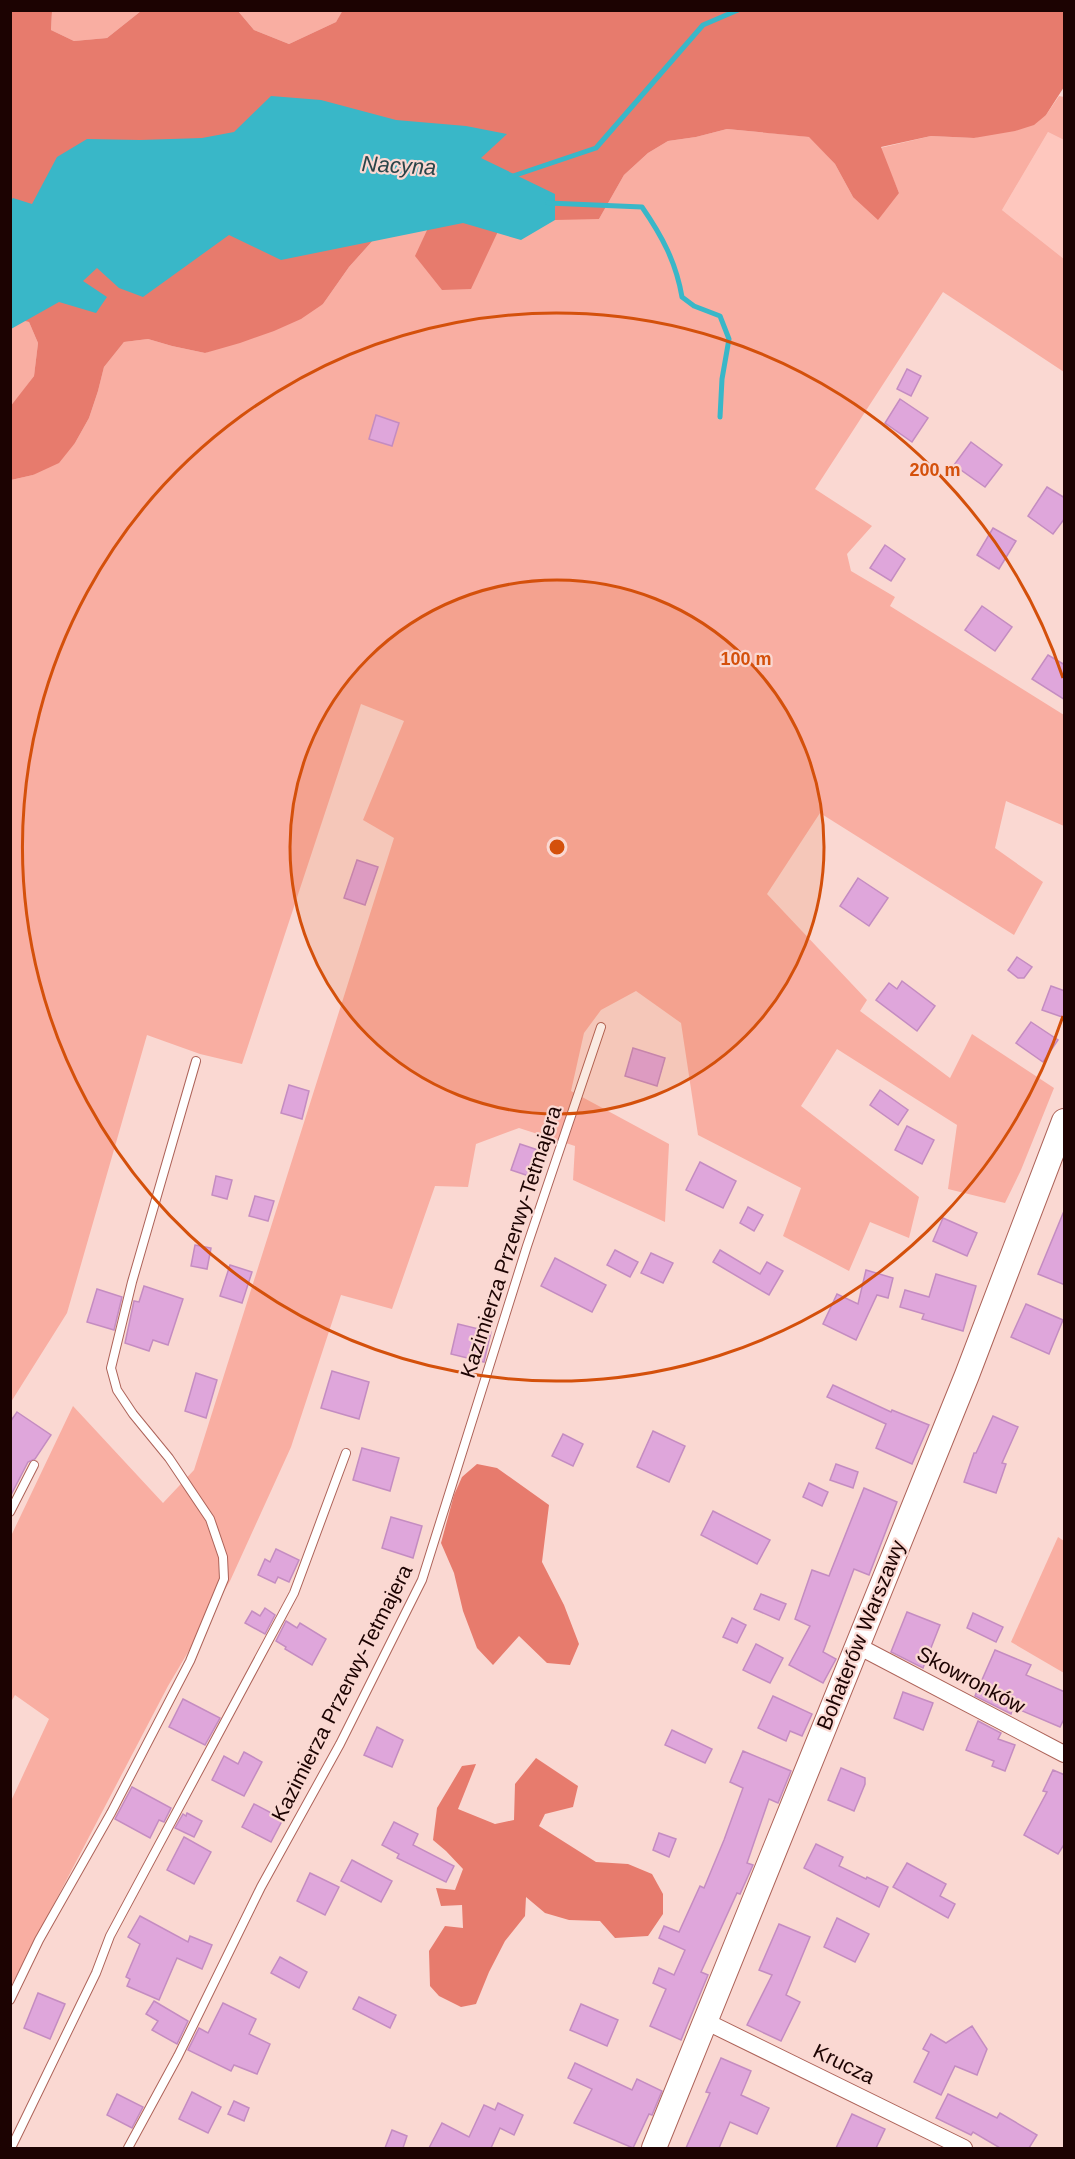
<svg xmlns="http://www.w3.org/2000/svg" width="1075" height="2159" font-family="Arial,sans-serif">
  <rect width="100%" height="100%" fill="#fad8d2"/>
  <path fill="#fec7be" d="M1048,132L1064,140V259L1002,210Z"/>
  <g fill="#f9aea2">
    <path d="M52,11H141L107,38L74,41L51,30Z"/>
    <path d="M238,11H343L336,22L289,44L254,30Z"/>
    <path d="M1059,96L1064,97V140L1048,132L1002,210L1064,259V372L943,292L815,489L872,526L847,554L851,571L895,597L890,606L1064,715V826L1006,801L995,848L1043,882L1014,935L820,813L767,894L867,1000L860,1011L950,1078L972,1034L1054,1088L1021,1170L1005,1203L948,1189L957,1125L837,1049L801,1106L919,1197L909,1238L870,1222L849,1271L783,1236L801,1188L698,1135L681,1023L636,991L601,1010L584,1033L571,1091L669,1144L665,1222L573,1180L575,1146L519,1128L476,1144L468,1187L435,1186L392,1309L341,1295L291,1447L230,1581L168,1686L11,1986V1801L49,1719L15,1695L11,1702V1536L73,1406L163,1503L194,1470L394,838L363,820L404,721L361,704L242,1064L200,1054L147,1035L67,1313L11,1402V480L33,475L75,443L89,418L98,391L104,367L124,342L148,339L172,346L205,353L323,304L349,267L384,228L508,210L599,219L624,175L648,153L668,141L696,137L727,129L810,137L835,164L853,197L899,193L880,148L931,136L974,138L1046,115Z"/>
    <path d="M11,318L29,322L38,343L34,376L11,407Z"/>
    <path d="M1058,1537L1064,1541V1673L1011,1642Z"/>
  </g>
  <g fill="#e77b6d">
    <path d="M343,10L1064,11V87L1046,115L1034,125L1015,131L974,138L931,136L881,147L899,193L878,220L853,197L835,164L809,137L727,129L696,137L668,141L648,153L624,175L599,219L555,220L508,210L471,289L442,290L415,256L435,213L384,228L349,267L323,304L301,319L274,331L240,343L205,353L172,346L148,339L124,342L104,367L98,391L89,418L75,443L59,463L33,475L11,480L10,407L34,376L38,343L29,322L11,318V11H52L51,30L74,41L107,38L141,11H238L254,30L289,44L336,22Z"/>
    <path d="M477,1464L497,1468L549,1505L542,1562L564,1605L579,1644L570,1665L547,1663L519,1636L493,1665L477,1648L463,1611L454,1573L441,1543L454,1495L462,1477Z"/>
    <path d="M536,1758L578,1786L573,1807L545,1814L539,1826L596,1862L628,1864L652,1874L663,1894V1914L648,1936L615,1938L600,1921L569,1920L545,1913L526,1897L525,1916L505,1941L489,1972L476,2004L461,2007L439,1996L430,1986L429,1951L445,1926L463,1928L462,1905L441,1906L436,1888L455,1890L463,1869L446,1851L433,1840L437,1808L462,1766L476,1764L458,1809L495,1824L514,1820L515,1784Z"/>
  </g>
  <path fill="#39b7c8" d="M271,96L321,100L396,120L466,126L507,134L481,158L555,194V220L521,240L463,223L281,260L229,235L143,297L119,288L97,268L83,281L107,297L96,313L59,302L11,329V200L13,198L32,204L57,157L87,139L140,140L202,138L234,132Z"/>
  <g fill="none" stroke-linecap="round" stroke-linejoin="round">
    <g stroke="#39b7c8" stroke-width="5">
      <path d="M510,177L596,148L703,25L738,10"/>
      <path d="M548,203L642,207C662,236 676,262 682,297L694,306L720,316L729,339L722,379L720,417"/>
    </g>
  </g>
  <g fill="#dfa6db" stroke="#c48cc1" stroke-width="1.5">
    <path d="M907,369L921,376L911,396L897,389Z"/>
    <path d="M900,399L928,418L912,442L885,423Z"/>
    <path d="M376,415L399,423L392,446L369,439Z"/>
    <path d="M971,442L1002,465L985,487L954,465Z"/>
    <path d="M1047,487L1065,498V518L1053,534L1028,516Z"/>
    <path d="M993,528L1016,541L999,569L977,555Z"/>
    <path d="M885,545L905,559L891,581L870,568Z"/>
    <path d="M982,606L1012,627L995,651L965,630Z"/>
    <path d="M1048,655L1065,665V700L1032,679Z"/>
    <path d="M357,860L378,867L365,905L344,898Z"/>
    <path d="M858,878L888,898L869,926L840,906Z"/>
    <path d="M1017,957L1032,967L1024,978H1018L1008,970Z"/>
    <path d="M902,981L935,1006L917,1031L876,1000L889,983L897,989Z"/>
    <path d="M1051,986L1065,991V1018L1042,1010Z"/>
    <path d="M1031,1022L1058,1040L1043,1062L1016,1043Z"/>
    <path d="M633,1048L665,1058L657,1086L625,1076Z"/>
    <path d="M289,1085L309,1091L302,1119L281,1113Z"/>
    <path d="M880,1090L908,1110L898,1125L870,1105Z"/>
    <path d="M907,1126L934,1140L922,1164L895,1150Z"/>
    <path d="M520,1144L547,1153L538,1179L511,1170Z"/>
    <path d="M700,1162L736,1181L723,1208L686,1190Z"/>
    <path d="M216,1176L232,1180L227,1199L212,1195Z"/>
    <path d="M255,1196L274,1201L268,1221L249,1216Z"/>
    <path d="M748,1207L763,1215L754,1231L740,1223Z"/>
    <path d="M1064,1211H1065V1285L1038,1274Z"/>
    <path d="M943,1218L977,1233L967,1256L933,1241Z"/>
    <path d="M195,1245L211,1248L207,1269L191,1266Z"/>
    <path d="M615,1250L638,1262L630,1277L607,1265Z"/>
    <path d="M720,1250L760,1274L767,1262L783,1271L769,1295L713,1262Z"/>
    <path d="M651,1253L673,1263L663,1283L641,1273Z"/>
    <path d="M555,1258L606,1285L592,1312L541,1286Z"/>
    <path d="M230,1265L252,1272L242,1303L220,1296Z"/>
    <path d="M866,1270L893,1278L888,1298L877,1295L856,1340L823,1324L837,1294L858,1304Z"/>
    <path d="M936,1274L976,1286L963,1331L922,1319L924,1314L900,1307L905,1290L929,1297Z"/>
    <path d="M144,1286L183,1299L168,1345L153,1340L149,1351L125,1343L134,1301L139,1302Z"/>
    <path d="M97,1289L122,1297L114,1330L87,1322Z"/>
    <path d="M1026,1304L1063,1320L1049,1354L1011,1337Z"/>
    <path d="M458,1324L491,1332L484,1362L451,1354Z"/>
    <path d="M332,1371L369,1382L359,1419L321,1408Z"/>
    <path d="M196,1373L217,1380L206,1418L185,1411Z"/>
    <path d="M833,1385L891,1412L892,1410L929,1425L912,1464L876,1448L886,1424L827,1397Z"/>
    <path d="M17,1412L51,1435L35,1459L28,1462L10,1497V1422Z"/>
    <path d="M993,1416L1018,1427L1002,1463L1006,1464L996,1493L964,1482L974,1453H976Z"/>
    <path d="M653,1431L685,1446L669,1482L637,1467Z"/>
    <path d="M563,1434L583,1444L573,1466L552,1456Z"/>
    <path d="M362,1448L399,1458L390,1491L353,1480Z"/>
    <path d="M836,1464L858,1472L853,1488L830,1480Z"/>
    <path d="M809,1483L828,1492L822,1506L803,1497Z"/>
    <path d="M864,1488L897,1502L869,1575L854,1569L823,1652L836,1659L823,1683L789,1665L810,1626L795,1619L812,1570L829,1576Z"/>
    <path d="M713,1511L770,1540L757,1564L701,1535Z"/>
    <path d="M391,1517L422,1526L413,1558L382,1548Z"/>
    <path d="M276,1549L299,1560L289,1582L278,1577L275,1583L258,1575L265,1559L270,1562Z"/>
    <path d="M761,1594L786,1604L779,1620L754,1609Z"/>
    <path d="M265,1608L275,1615L265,1634L245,1623L252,1611L260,1616Z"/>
    <path d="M907,1612L940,1625L923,1668L891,1652Z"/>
    <path d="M973,1613L1003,1627L996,1642L967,1628Z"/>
    <path d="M732,1618L746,1625L737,1643L723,1637Z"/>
    <path d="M286,1621L297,1628L300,1623L326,1639L312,1665L285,1649L286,1647L276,1641Z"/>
    <path d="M756,1644L783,1658L770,1683L743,1670Z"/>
    <path d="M995,1650L1031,1665L1026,1675L1065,1692V1717L1060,1727L1013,1707L1011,1714L975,1696Z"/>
    <path d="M903,1692L933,1703L923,1730L894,1718Z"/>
    <path d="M773,1696L812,1714L802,1736L790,1731L786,1741L758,1728Z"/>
    <path d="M183,1699L220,1718L205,1745L169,1727Z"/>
    <path d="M978,1721L1001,1733L998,1739L1015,1745L1005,1771L992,1766L994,1761L966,1750Z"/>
    <path d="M377,1727L403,1740L392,1767L364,1755Z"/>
    <path d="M672,1730L712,1749L705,1763L665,1745Z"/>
    <path d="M743,1751L791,1771L778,1803L769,1799L747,1863L753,1865L740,1894L737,1893L701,1972L708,1975L681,2040L650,2026L666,1989L653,1983L659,1968L674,1975L685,1950L659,1938L664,1926L679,1932L700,1886L704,1888L724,1840L743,1788L730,1782Z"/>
    <path d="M244,1752L262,1762L244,1796L212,1780L224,1756L238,1764Z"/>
    <path d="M841,1768L865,1778V1784L854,1811L828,1800Z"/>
    <path d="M1053,1770L1065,1775V1843L1058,1854L1024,1835L1047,1792L1043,1791Z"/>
    <path d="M132,1787L171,1808L164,1822L159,1820L150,1838L115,1819Z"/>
    <path d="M254,1804L283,1819L271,1842L242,1827Z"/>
    <path d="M187,1813L202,1821L194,1837L175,1828L183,1814L186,1816Z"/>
    <path d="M394,1822L418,1834L413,1845L454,1866L446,1882L397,1858L399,1854L382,1845Z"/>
    <path d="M659,1833L676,1839L669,1857L653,1850Z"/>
    <path d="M184,1837L211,1852L194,1884L167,1870Z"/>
    <path d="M816,1844L843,1857L839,1866L866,1879L867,1877L888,1887L879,1907L804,1868Z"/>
    <path d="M352,1860L392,1881L381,1902L341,1881Z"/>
    <path d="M907,1863L946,1884L940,1896L955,1904L948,1918L893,1887Z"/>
    <path d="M310,1873L339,1887L325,1915L297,1901Z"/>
    <path d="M140,1916L188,1942L190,1936L212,1945L202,1969L177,1958L159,2000L127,1986L130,1979L126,1977L140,1944L128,1937Z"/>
    <path d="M837,1918L869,1934L855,1962L824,1947Z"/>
    <path d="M779,1924L810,1937L786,1995L800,2002L781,2041L747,2025L772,1975L759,1970Z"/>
    <path d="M280,1957L307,1972L299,1988L271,1973Z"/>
    <path d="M38,1993L65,2004L50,2039L24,2028Z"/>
    <path d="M359,1997L396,2015L390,2028L353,2009Z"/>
    <path d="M154,2001L188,2021L177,2044L152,2030L158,2021L146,2014Z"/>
    <path d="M223,2003L256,2019L249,2034L270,2044L257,2074L234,2065L231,2071L188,2050L199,2028L208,2033Z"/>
    <path d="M581,2004L618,2020L607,2046L570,2030Z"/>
    <path d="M972,2026L987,2049L977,2075L955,2066L941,2095L914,2082L929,2052L923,2049L931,2034L946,2043Z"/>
    <path d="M721,2058L751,2071L741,2095L769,2108L757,2134L730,2122L719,2148H686L710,2093L706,2092Z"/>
    <path d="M575,2063L632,2090L637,2079L662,2091L652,2115L649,2114L633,2148L574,2123L592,2089L568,2078Z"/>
    <path d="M192,2092L221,2107L208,2133L179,2119Z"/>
    <path d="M117,2094L143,2107L132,2128L107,2115Z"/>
    <path d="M948,2094L997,2118L1000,2113L1037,2135L1029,2148H1000L973,2132L971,2135L936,2118Z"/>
    <path d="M234,2101L249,2108L244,2121L228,2114Z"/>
    <path d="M498,2103L523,2115L514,2135L500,2128L491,2148H493H429L442,2123L469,2137L484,2105L495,2110Z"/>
    <path d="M852,2114L885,2129L876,2148H836Z"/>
    <path d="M392,2130L407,2136L403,2148H385Z"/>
  </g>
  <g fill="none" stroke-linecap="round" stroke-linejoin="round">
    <g stroke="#ad6359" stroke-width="10">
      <g id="lane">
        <path d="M10,1512L34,1465"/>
        <path d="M10,2000L39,1940L111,1813L190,1661L224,1579L223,1557L210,1519L169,1458L133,1414L117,1390L111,1368L132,1282L196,1061"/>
        <path d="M11,2148L96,1973L110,1936L294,1593L346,1453"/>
        <path d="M128,2148L178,2056L261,1887L340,1744L422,1580L527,1246L601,1027"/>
      </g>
    </g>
    <g stroke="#ad6359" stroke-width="18">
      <g id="street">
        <path d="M856,1645L1064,1754"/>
        <path d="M705,2021L964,2148"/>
      </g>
    </g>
    <g stroke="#ad6359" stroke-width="26">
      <path id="secondary" d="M654,2148L967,1375L1064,1121"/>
    </g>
    <use href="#lane" stroke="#fff" stroke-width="8"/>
    <use href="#street" stroke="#fff" stroke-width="16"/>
    <use href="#secondary" stroke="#fff" stroke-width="24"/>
  </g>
  <circle cx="557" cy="847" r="267" fill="#d4500b" fill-opacity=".12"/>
  <g fill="none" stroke="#d4500b" stroke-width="3">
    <circle cx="557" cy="847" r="267"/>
    <path d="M1063 1016A534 534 0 1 1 1063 678"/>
  </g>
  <g text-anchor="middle" stroke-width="4.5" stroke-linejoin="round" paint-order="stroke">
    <g font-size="21" fill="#1c0302" stroke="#fad8d2">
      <text transform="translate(511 1242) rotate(-72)" y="7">Kazimierza Przerwy-Tetmajera</text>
      <text transform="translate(861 1635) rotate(-68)" y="7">Bohaterów Warszawy</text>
      <text transform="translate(971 1680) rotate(28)" y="7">Skowronków</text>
      <text transform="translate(342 1693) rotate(-63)" y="7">Kazimierza Przerwy-Tetmajera</text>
      <text transform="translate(844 2064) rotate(26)" y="7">Krucza</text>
    </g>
    <g font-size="22" font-style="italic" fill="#2a4549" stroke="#fad8d2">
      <text transform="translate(399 165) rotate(3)" y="8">Nacyna</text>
    </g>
  </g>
  <circle cx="557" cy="847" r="9" fill="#d4500b" stroke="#fad8d2" stroke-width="3"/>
  <g font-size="18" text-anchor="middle" font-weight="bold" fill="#d4500b" stroke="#fad8d2" stroke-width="4.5" stroke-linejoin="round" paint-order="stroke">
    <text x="935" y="476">200 m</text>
    <text x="746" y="665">100 m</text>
  </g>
  <rect width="1075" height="2159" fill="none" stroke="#1c0302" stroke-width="24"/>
</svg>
